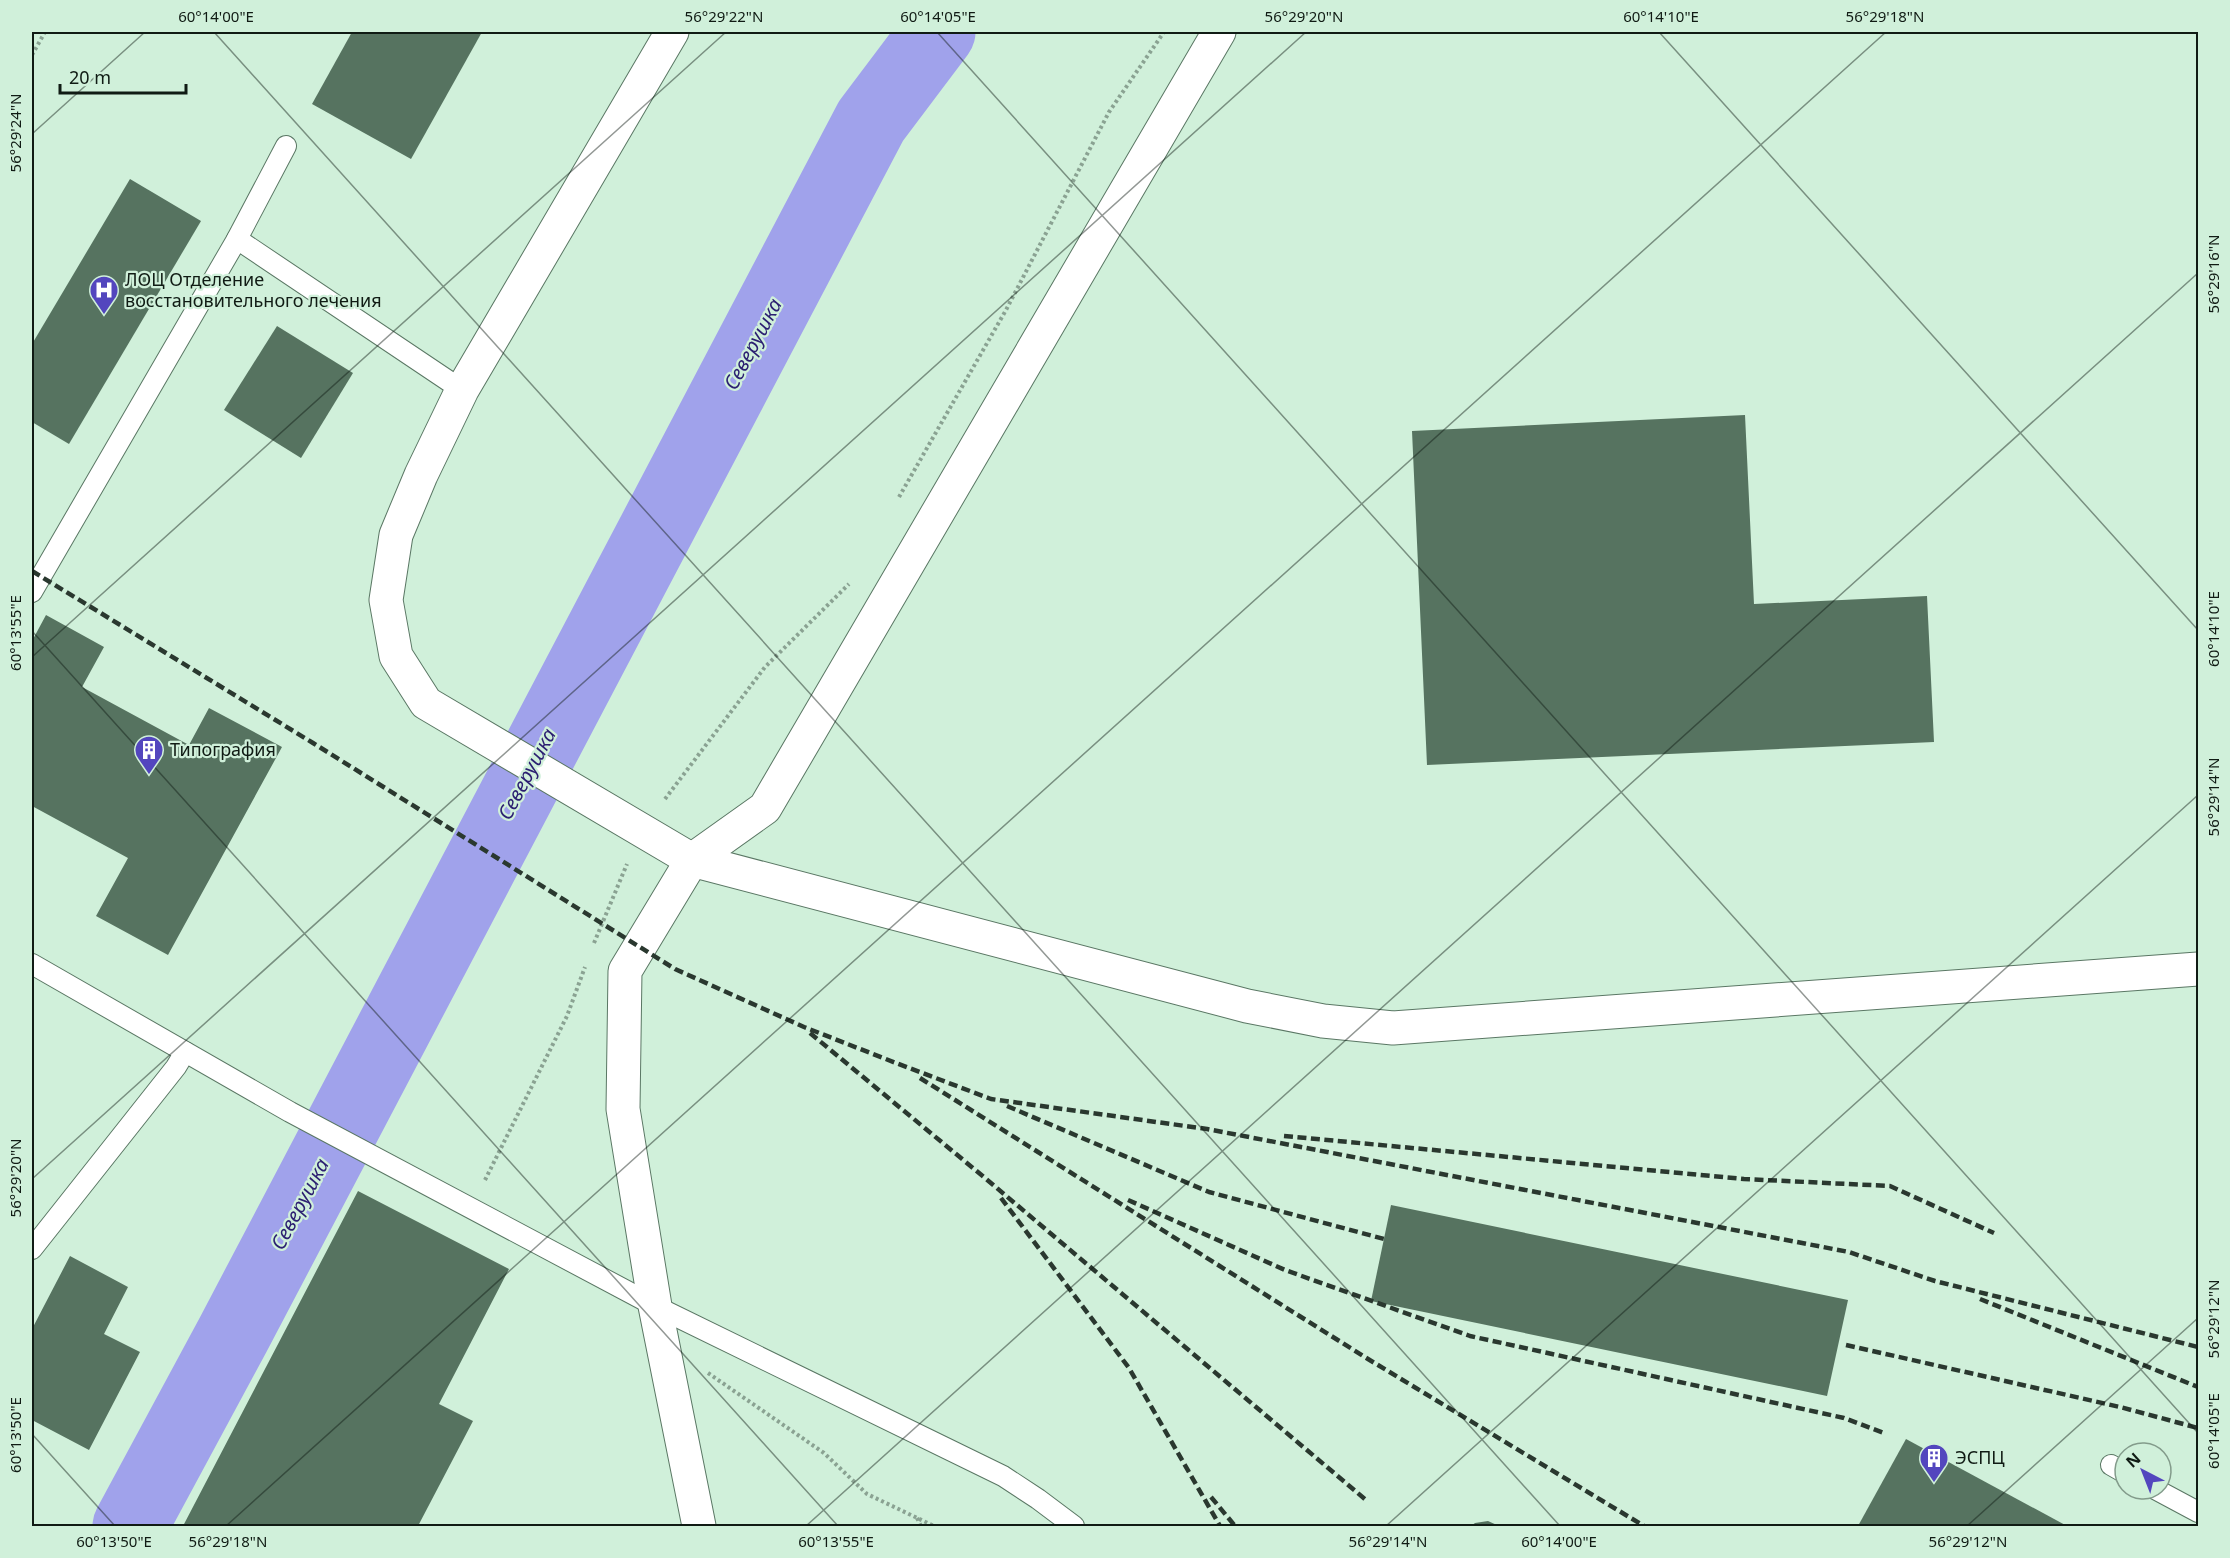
<svg xmlns="http://www.w3.org/2000/svg" width="2230" height="1558" font-family="'Noto Sans',sans-serif">
  <rect width="100%" height="100%" fill="#d0f0da"/>
  <g fill="none" stroke-linecap="round" stroke-linejoin="round">
    <path stroke="#a0a2eb" stroke-width="75" d="M130,1526L233,1335L871,121L938,32"/>
  </g>
  <g fill="#567360">
    <path d="M352,32H482L411,159L312,104Z"/>
    <path d="M130,179L201,221L69,444L32,422V344Z"/>
    <path d="M277,326L353,373L301,458L224,410Z"/>
    <path d="M1745,415L1754,604L1927,596L1934,742L1427,765L1412,431Z"/>
    <path d="M46,615L104,647L82,687L189,745L209,708L282,747L168,955L96,916L128,858L32,806V641Z"/>
    <path d="M358,1191L509,1269L439,1404L473,1421L418,1526H183Z"/>
    <path d="M1391,1205L1848,1300L1827,1396L1371,1301Z"/>
    <path d="M70,1256L128,1287L104,1334L140,1352L89,1450L32,1420V1329Z"/>
    <path d="M1906,1439L2067,1526H1858Z"/>
    <path d="M1488,1521L1499,1526H1471L1475,1523Z"/>
  </g>
  <g fill="none" stroke-linecap="round" stroke-linejoin="round">
    <g stroke="#5a7764" stroke-width="22">
      <g id="service">
        <path d="M237,239L462,390"/>
        <path d="M32,592L237,239L286,146"/>
        <path d="M32,964L290,1112L655,1306L1003,1476L1038,1499L1074,1526"/>
        <path d="M32,1249L176,1067L185,1052"/>
        <path d="M2111,1465L2125,1473"/>
        <path d="M2155,1489L2198,1512"/>
      </g>
    </g>
    <g stroke="#5a7764" stroke-width="35">
      <g id="minor">
        <path d="M672,32L462,390L421,475L396,535L386,600L396,656L426,703L692,860L1247,1006L1323,1021L1393,1028L2198,969"/>
        <path d="M699,1526L655,1306L623,1109L625,971L692,860L765,808L1219,32"/>
      </g>
    </g>
    <g stroke="#8aa292" stroke-width="4" stroke-dasharray="3 3" stroke-linecap="butt">
      <path d="M32,55L45,32"/>
      <path d="M899,497L1006,310L1109,112L1164,32"/>
      <path d="M665,799L765,667L849,584"/>
      <path d="M594,943L627,864"/>
      <path d="M485,1180L567,1016L585,967"/>
      <path d="M708,1373L824,1453L867,1494L934,1526"/>
      <path d="M917,1518L921,1526"/>
    </g>
    <use href="#service" stroke="#fff" stroke-width="20"/>
    <use href="#minor" stroke="#fff" stroke-width="33"/>
    <g stroke="#2a382f" stroke-width="4.5" stroke-dasharray="9 4.5" stroke-linecap="butt">
      <path d="M32,571L313,743L675,969L804,1027L896,1063L991,1099L1207,1129L1849,1252L1935,1281L2198,1347"/>
      <path d="M810,1033L985,1178L1366,1500"/>
      <path d="M920,1078L1368,1359L1644,1526"/>
      <path d="M1007,1106L1209,1192L1384,1239"/>
      <path d="M1284,1136L1744,1179L1890,1186L1994,1233"/>
      <path d="M1001,1198L1129,1368L1220,1526"/>
      <path d="M1128,1200L1285,1270L1470,1336L1844,1418L1884,1433"/>
      <path d="M1980,1299L2198,1387"/>
      <path d="M1846,1345L2120,1407L2198,1428"/>
      <path d="M1211,1497L1235,1526"/>
    </g>
  </g>
  <path fill="none" stroke="#101b14" stroke-width="1.5" stroke-opacity="0.45" d="M214,32L1560,1526M937,32L2198,1433M1659,32L2198,630M32,134L145,32M32,631L838,1526M32,657L726,32M32,1179L1306,32M32,1434L115,1526M226,1526L1886,32M806,1526L2198,273M1386,1526L2198,795M1967,1526L2198,1318"/>
  <defs>
    <g id="hospital-pin" transform="scale(1.5)"><path d="M0 17L-7.5 6A9.5 9.5 0 1 1 7.5 6Z" fill="#5346be" stroke="#d0f0da"/><path d="M-5-5h3v3.5h4V-5h3V5h-3V1.5h-4V5h-3Z" fill="#fff"/></g>
    <g id="building-pin" transform="scale(1.5)"><path d="M0 17L-7.5 6A9.5 9.5 0 1 1 7.5 6Z" fill="#5346be" stroke="#d0f0da"/><path d="M-4-6H4V6H1V3H-1V6H-4ZM-2.5-4.3h1.7v1.8h-1.7ZM.8-4.3h1.7v1.8H.8ZM-2.5-1h1.7V.8h-1.7ZM.8-1h1.7V.8H.8Z" fill="#fff"/></g>
  </defs>
  <g fill-rule="evenodd">
    <use href="#hospital-pin" x="104" y="290"/>
    <use href="#building-pin" x="149" y="750"/>
    <use href="#building-pin" x="1934" y="1458"/>
  </g>
  <g text-anchor="middle" stroke-width="4.5" stroke-linejoin="round" paint-order="stroke">
    <g font-size="18" fill="#101b14" stroke="#d0f0da" text-anchor="start">
      <text x="125" y="286">ЛОЦ Отделение<tspan x="125" dy="21">восстановительного лечения</tspan></text>
      <text x="170" y="756">Типография</text>
      <text x="1955" y="1464">ЭСПЦ</text>
    </g>
    <g font-size="20" font-style="italic" fill="#2c2072" stroke="#d0f0da">
      <text transform="translate(753 344) rotate(-62)" y="7">Северушка</text>
      <text transform="translate(527 774) rotate(-62)" y="7">Северушка</text>
      <text transform="translate(300 1204) rotate(-62)" y="7">Северушка</text>
    </g>
  </g>
  <rect width="2230" height="1558" fill="none" stroke="#d0f0da" stroke-width="66"/>
  <g transform="translate(2143 1471) rotate(318)"><circle r="28" fill="#d0f0da" stroke="#839b8b" stroke-width="1.5"/>
  <path d="M0-4.5L10 22L0 15L-10 22Z" fill="#5346be"/>
  <text y="-9" font-size="16" font-weight="bold" text-anchor="middle" fill="#101b14">N</text>
  </g>
  <path d="M60 84v9h126v-9" fill="none" stroke="#101b14" stroke-width="3"/>
  <text x="69" y="84" font-size="18" fill="#101b14" stroke="#d0f0da" stroke-width="4.5" paint-order="stroke">20 m</text>
  <rect x="33" y="33" width="2164" height="1492" fill="none" stroke="#101b14" stroke-width="2"/>
  <g font-size="15" text-anchor="middle" fill="#101b14">
    <text x="216" y="22">60°14'00"E</text>
    <text x="724" y="22">56°29'22"N</text>
    <text x="938" y="22">60°14'05"E</text>
    <text x="1304" y="22">56°29'20"N</text>
    <text x="1661" y="22">60°14'10"E</text>
    <text x="1885" y="22">56°29'18"N</text>
    <text transform="translate(16 133) rotate(-90)" y="5">56°29'24"N</text>
    <text transform="translate(2214 274) rotate(-90)" y="5">56°29'16"N</text>
    <text transform="translate(2214 629) rotate(-90)" y="5">60°14'10"E</text>
    <text transform="translate(16 633) rotate(-90)" y="5">60°13'55"E</text>
    <text transform="translate(2214 797) rotate(-90)" y="5">56°29'14"N</text>
    <text transform="translate(16 1178) rotate(-90)" y="5">56°29'20"N</text>
    <text transform="translate(2214 1319) rotate(-90)" y="5">56°29'12"N</text>
    <text transform="translate(2214 1431) rotate(-90)" y="5">60°14'05"E</text>
    <text transform="translate(16 1435) rotate(-90)" y="5">60°13'50"E</text>
    <text x="114" y="1547">60°13'50"E</text>
    <text x="228" y="1547">56°29'18"N</text>
    <text x="836" y="1547">60°13'55"E</text>
    <text x="1388" y="1547">56°29'14"N</text>
    <text x="1559" y="1547">60°14'00"E</text>
    <text x="1968" y="1547">56°29'12"N</text>
  </g>
</svg>
